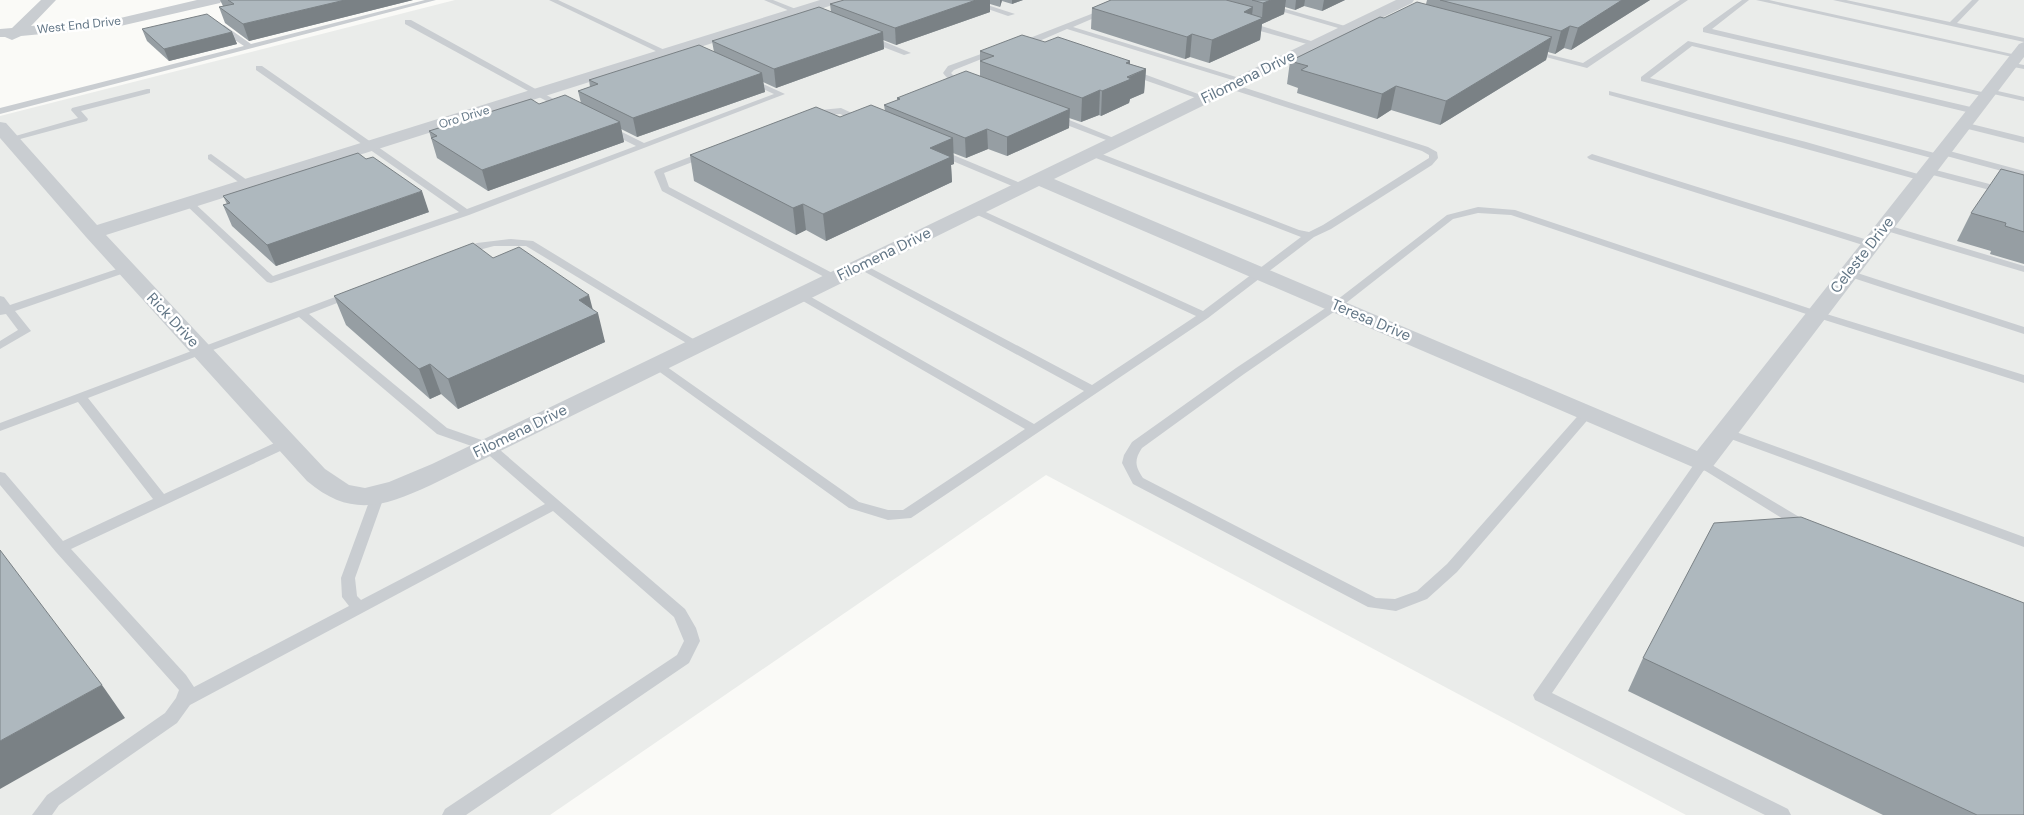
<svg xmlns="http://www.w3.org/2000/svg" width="2024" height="815" font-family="'DM Sans',sans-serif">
  <rect width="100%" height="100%" fill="#fafaf7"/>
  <path fill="#eaecea" d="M455,0H2024V815H1686L1046,475L550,815H0V116Z"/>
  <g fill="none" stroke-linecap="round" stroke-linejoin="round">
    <g fill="#c9cdd1" fill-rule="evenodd">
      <path d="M425,0H436L0,114V108L244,46L218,29V25H224L251,44Z"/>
      <path d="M549,0H558L671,53L664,55Z"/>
      <path d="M764,0H773L811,15L804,17Z"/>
      <path d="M962,0H972L1015,14L1008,16Z"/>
      <path d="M1127,0H1136L1073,27L1246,80L1239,82L1067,29L1037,42L1021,45L1017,43Z"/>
      <path d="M1243,0H1254L1352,28L1345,30Z"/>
      <path d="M1680,0H1688L1587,68L1527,52L1531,50L1583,63Z"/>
      <path d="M1742,0H1749L1712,29L1986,93V89H1989L2024,97V101L1989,93V97H1986L1703,32V28Z"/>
      <path d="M1756,0H1769L2021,56L2017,58Z"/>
      <path d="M1833,0H1846L1950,22L1972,0H1979L1957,23L2024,38V42Z"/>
      <path d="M405,20H411L568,107L561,109L405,24Z"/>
      <path d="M1242,22H1248L1321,44L1314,46L1242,26Z"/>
      <path d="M865,36H871L911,53L904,55L865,40Z"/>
      <path d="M1688,41L1975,108L1979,111L1975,114L1692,46L1650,78L1942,155L1944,157L1939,160L1641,81V77Z"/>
      <path d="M992,50L999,52L954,70L951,73L954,76L968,82V86C958,87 949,81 943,73L948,66Z"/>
      <path d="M2008,62L2024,65V69L2008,66Z"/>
      <path d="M256,66H262L467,209L636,146L604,130V126H610L644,143L774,94L745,81L744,79L748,77L785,94L469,215L271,283L267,282L186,205V201H192L273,276L459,212L256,70Z"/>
      <path d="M1127,70H1133L1209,98L1202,100L1127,74Z"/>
      <path d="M1227,84H1233L1428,147L1437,152L1438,158L1432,165L1331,229L1314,237L1208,318L911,518L888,520L849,508L650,365L656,361L660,362L859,502L888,510H903L1025,429L796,297L795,295L796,293H804L1034,424L1084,391L854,266L859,263L863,264L1092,385L1196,316L971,212V208H977L1203,311L1301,237L1088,155V151H1094L1299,230L1309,232L1323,225L1429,158V155L1422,151L1227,88Z"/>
      <path d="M147,89H150V93L81,111L88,119L87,121L9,142L5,139L78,118L71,110L72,108Z"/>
      <path d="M1609,91L1806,142L1925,176L1927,178L1922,181L1919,180L1609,95Z"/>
      <path d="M841,108L867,120L863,123L840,114L810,117L806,114L810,111Z"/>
      <path d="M1051,115H1057L1121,141L1117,144L1114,143L1051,119Z"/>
      <path d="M1963,122L2024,137V143L1960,127L1959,125Z"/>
      <path d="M939,149L1025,185L1027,187L1025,189H1019L936,154L934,152Z"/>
      <path d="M1942,149L2024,171V177L1939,154L1937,152Z"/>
      <path d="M705,151L710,154L708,156L664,173L669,187L838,276L839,278L838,280H830L662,191L654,172L656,170Z"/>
      <path d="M211,154L251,183V187H245L208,159V155Z"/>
      <path d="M1592,154L1874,242L1875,244L1870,247L1866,246L1589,159L1587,157Z"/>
      <path d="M1928,168L2024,193V199L1925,173V169Z"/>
      <path d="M1478,207L1515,210L1820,312L2024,375V383L1812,316L1511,215L1478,213L1453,219L1341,307L1244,374L1142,448C1134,460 1135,466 1143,478L1376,598L1395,599L1417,591L1447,564L1583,410H1591L1593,413L1591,416L1457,572L1427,599L1396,611L1368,607L1133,484L1122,463L1124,455L1132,442L1236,368L1333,303L1447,215Z"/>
      <path d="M1884,224L2024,266V272L1880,229L1879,227Z"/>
      <path d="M511,239L533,241L703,345L697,348L693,347L526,246H494L460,255L455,252L477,243Z"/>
      <path d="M126,266L131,269L130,271L15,311L31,331L0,349V341L18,330L6,314L0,315V296L4,297L10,305Z"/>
      <path d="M1848,270L2024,327V334L1844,275L1843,273Z"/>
      <path d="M351,291L355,292L356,294L355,296L309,314L447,428L493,444L685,609L696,628L700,641L689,663L466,815H442L445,809L677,655L684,641L674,617L553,511L190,705L177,723L59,805L52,815H32L47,795L165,713L176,698L179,690L56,552L0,485V472L5,473L63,541L153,499L78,402L0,431V423ZM299,317L437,434L483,450L545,504L361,600L357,596L355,578L385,494L383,491H373L341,578L342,597L349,606L194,687L186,675L71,549L291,446L292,443L291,440H281L164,494L88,398Z"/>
      <path d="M1725,428L2024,537V547L1720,435L1719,432Z"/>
      <path d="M1702,459L1811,524L1813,527L1811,530H1801L1704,470L1552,693L1788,809L1791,815H1765L1535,700L1533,695L1697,460Z"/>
    </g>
    <g fill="#c9cdd1" fill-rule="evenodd">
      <path d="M41,0H56L31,26L116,19L197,0H222L220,3L116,27L21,36L12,40L5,37H0V29L12,28Z"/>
      <path d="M820,0H841L839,3L106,235L325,469L349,485L365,488L389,482L432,464L1396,0H1414L1412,3L1054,179L1697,451L2019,44L2024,42V57L1711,469L1702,471L1039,186L431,485C383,507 351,518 307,481L86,237L0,138V122L6,123L97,225Z"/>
    </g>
  </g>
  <g fill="#969ea3">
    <path d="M220,0H413L249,41L225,23L219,7L223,6Z"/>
    <path d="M844,0H1023L1012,4L1002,1L1000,7L990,4V12L896,45L883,40L884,49L776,88L763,82L765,92L637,137L621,129L624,142L488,191L437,158L429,131L539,104L581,103L578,91L590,87L589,80L714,52L712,41L831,12L830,4Z"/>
    <path d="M1111,0H1345L1322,11L1304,6L1295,10L1285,7L1284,14L1262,24L1260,40L1209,63L1190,57L1185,59L1091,29L1092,8Z"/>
    <path d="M1427,0H1650L1571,50L1564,48L1555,54L1548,52L1546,60L1440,125L1391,110L1377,119L1297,93L1298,88L1287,84L1290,61L1384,18L1426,4Z"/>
    <path d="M142,29L232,32L237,44L169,61L147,41Z"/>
    <path d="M1045,42L1130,61V64L1146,69L1144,93L1130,99L1129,103L1101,116L1099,115L1081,122L1069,118V128L1007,156L988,149L966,158L953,153L954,164L951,165L952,182L826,241L806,230L796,235L694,181L690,155L840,117L885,111L884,105L897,101V98L980,76V51Z"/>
    <path d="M2024,175V264L1990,254L1991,251L1957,241L1971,213Z"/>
    <path d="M223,196L429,212L276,266L232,226L223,205L227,204Z"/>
    <path d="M493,258L593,310L605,342L458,409L441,394L430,399L346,325L334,296Z"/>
    <path d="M1643,658L2024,815H1883L1628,691Z"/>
  </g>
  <g fill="#7a8185">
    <path d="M345,0H413L249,41L243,24Z"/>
    <path d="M976,0H990V12L896,45L895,28Z"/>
    <path d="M1000,0H1002L1000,7Z"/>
    <path d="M1012,0H1023L1012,4Z"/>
    <path d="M1271,0H1286L1284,14L1262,24L1260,40L1209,63L1212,40L1244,12L1253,7L1251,23L1262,18L1263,3Z"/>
    <path d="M1296,0H1305L1304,6L1295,10Z"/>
    <path d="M1324,0H1345L1322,11Z"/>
    <path d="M1622,0H1650L1571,50L1578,28Z"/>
    <path d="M1570,26L1564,48L1555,54L1561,31Z"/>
    <path d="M232,32L237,44L169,61L164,49Z"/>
    <path d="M883,32L884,49L776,88L774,69Z"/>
    <path d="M1192,34L1190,57L1185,59L1187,37Z"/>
    <path d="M1552,37L1546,60L1440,125L1446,101Z"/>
    <path d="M1130,61L1129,77L1146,69L1144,93L1130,99L1129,103L1101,116L1102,91L1126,63Z"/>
    <path d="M762,73L765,92L637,137L633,118Z"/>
    <path d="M1396,86L1391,110L1377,119L1382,94Z"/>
    <path d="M1100,90L1099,115L1081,122L1082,98Z"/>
    <path d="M1070,109L1069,128L1007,156V137Z"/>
    <path d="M620,122L624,142L488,191L482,170Z"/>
    <path d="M987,129L988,149L966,158L965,138Z"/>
    <path d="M953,138L954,164L951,165L952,182L826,241L823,214L930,148Z"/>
    <path d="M422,191L429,212L276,266L267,245Z"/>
    <path d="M803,204L806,230L796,235L793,208Z"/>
    <path d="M589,295L594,314L598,313L605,342L458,409L448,379L579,300Z"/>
    <path d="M430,364L441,394L430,399L419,369Z"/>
    <path d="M102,685L125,718L0,789V741Z"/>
  </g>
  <g fill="#aeb8be" stroke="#7a8185">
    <path d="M228,0H345L243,24L219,7L234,4Z"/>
    <path d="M844,0H976L895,28L830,4Z"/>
    <path d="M1111,0H1226L1253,7L1244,12L1263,18L1212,40L1192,34L1187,37L1092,8Z"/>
    <path d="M1252,0H1271L1263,3Z"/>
    <path d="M1440,0H1622L1578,28L1570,26L1561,31Z"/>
    <path d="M1417,2L1552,37L1446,101L1396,86L1382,94L1301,70L1308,66L1290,61L1380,17L1384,18Z"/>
    <path d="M819,7L883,32L774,69L712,41Z"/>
    <path d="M207,14L232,32L164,49L142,29Z"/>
    <path d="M1022,35L1045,42L1058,37L1130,61L1126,63L1146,69L1127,77L1131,79L1102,91L1100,90L1082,98L980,61L994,56L980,51Z"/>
    <path d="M699,45L762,73L633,118L578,91L598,84L589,80Z"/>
    <path d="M966,71L1070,109L1007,137L987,129L965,138L884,105L900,99L897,98Z"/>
    <path d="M565,95L620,122L482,170L431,138L437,136L429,131L531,99L539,104Z"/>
    <path d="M871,105L953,138L930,148L951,157L823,214L803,204L793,208L690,155L816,107L840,117Z"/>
    <path d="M358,153L366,159L373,157L422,191L267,245L223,205L230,203L223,196Z"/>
    <path d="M2001,169L2024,175V232L2005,226L2006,223L1971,213Z"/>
    <path d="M473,243L493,258L519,247L589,295L579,300L598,313L448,379L430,364L419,369L334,296Z"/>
    <path d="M1801,517L2024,603V815H1977L1643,658L1714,523Z"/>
    <path d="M0,550L102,685L0,741Z"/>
  </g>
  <g text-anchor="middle" stroke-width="5" stroke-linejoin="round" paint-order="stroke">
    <g font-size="12" fill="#617585" stroke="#fff">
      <text transform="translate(79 25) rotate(-6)" y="4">West End Drive</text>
      <text transform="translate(464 117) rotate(-17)" y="4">Oro Drive</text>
    </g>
    <g font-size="15" fill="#617585" stroke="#fff">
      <text transform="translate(1248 77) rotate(-26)" y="5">Filomena Drive</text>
      <text transform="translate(884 254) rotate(-26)" y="5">Filomena Drive</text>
      <text transform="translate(1862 255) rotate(-52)" y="5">Celeste Drive</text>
      <text transform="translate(173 320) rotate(47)" y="5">Rick Drive</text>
      <text transform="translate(1371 320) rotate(23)" y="5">Teresa Drive</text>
      <text transform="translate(520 431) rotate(-26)" y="5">Filomena Drive</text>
    </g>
  </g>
</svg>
